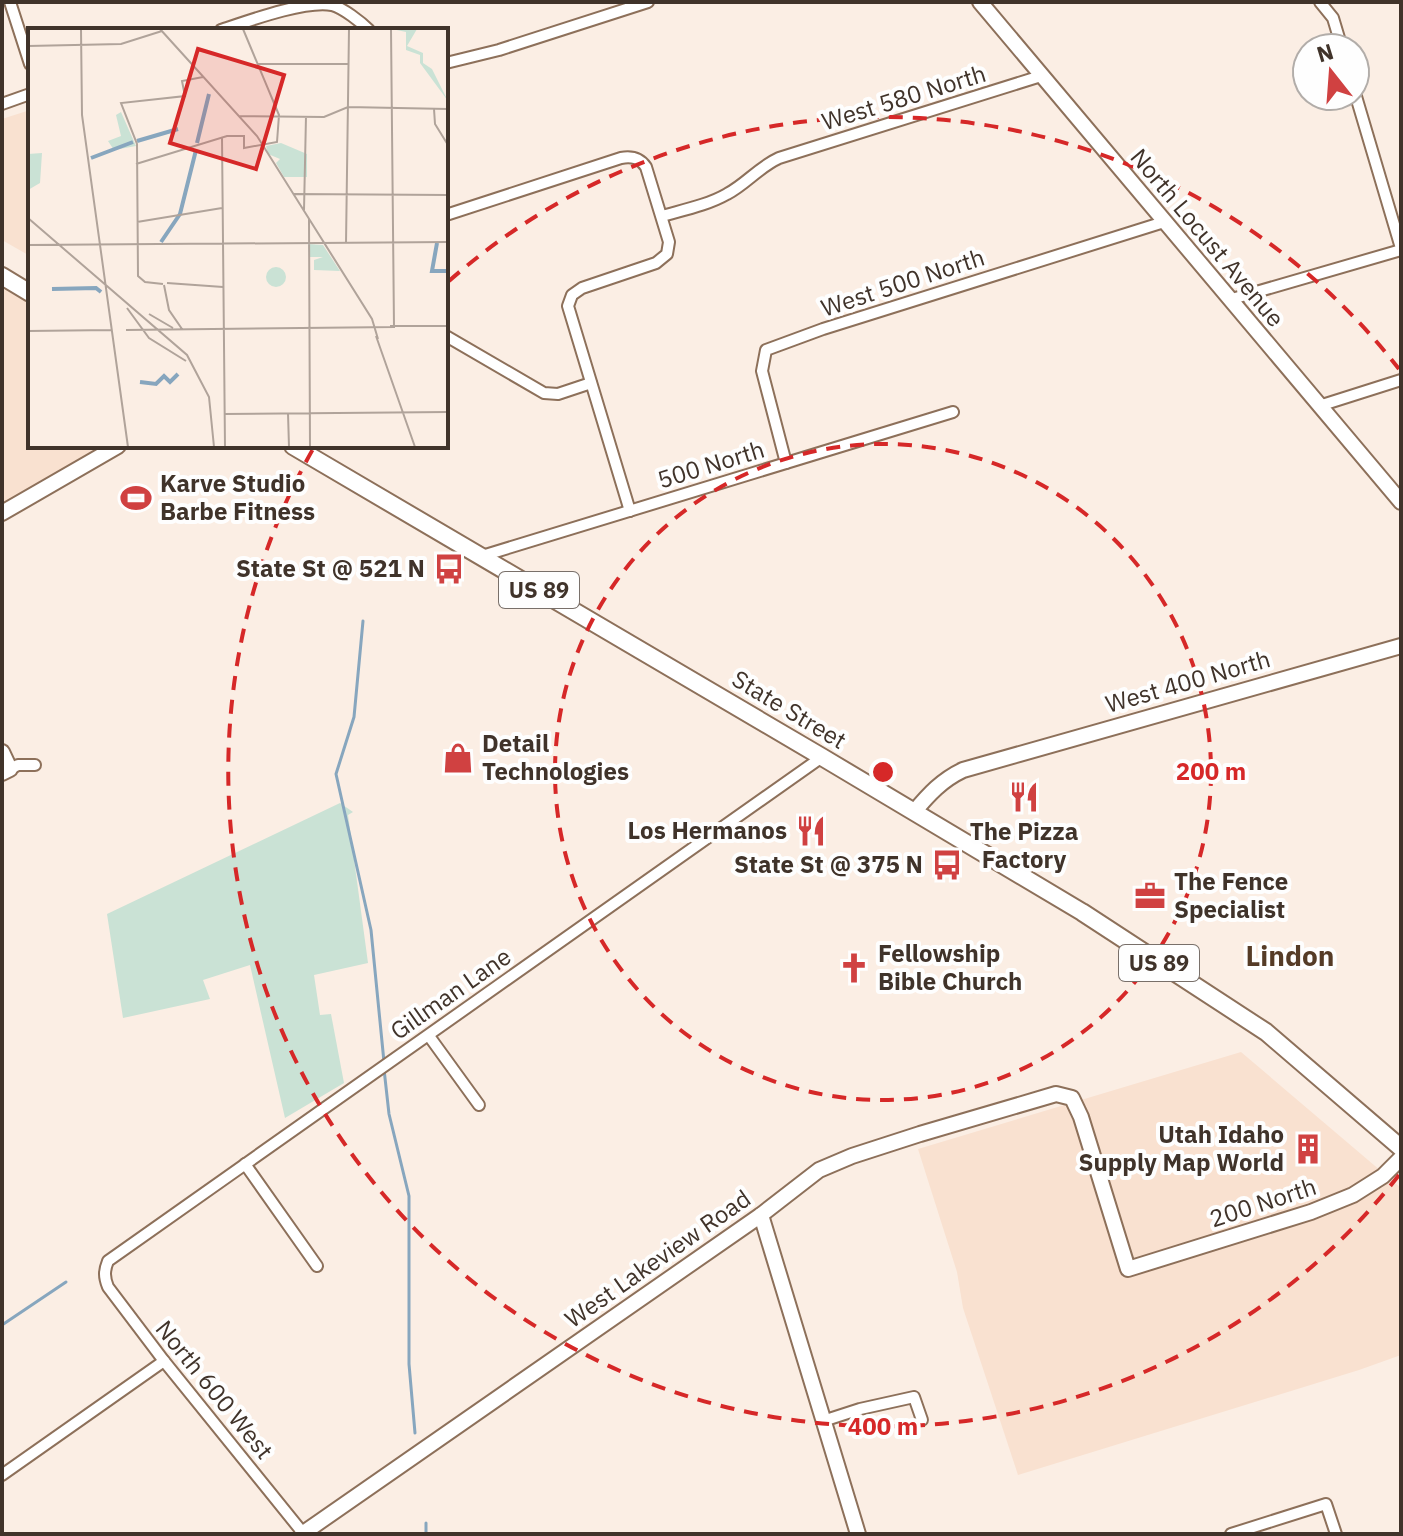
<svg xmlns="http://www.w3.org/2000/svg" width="1403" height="1536" font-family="'IBM Plex Sans',sans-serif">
  <rect width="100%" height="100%" fill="#fbeee4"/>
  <g fill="#f9e1d0">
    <path d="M30,110V256L2,240V119Z"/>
    <path d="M2,273L30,290V446H118L2,513Z"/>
    <path d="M1241,1052L1401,1188V1355L1359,1370L1018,1475L963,1308L957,1272L918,1149Z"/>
  </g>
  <path fill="#cae2d5" d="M340,803L353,812L348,815L349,822L368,963L314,975L320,1015L331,1014L344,1083L285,1118L250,965L203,980L210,999L123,1018L107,914Z"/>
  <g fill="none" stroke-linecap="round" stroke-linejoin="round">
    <g stroke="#87a6be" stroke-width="3">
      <path d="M363,621L354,717L336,774L371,930L384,1062"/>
      <path d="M384,1069L389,1114L409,1196V1364L415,1433"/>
      <path d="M2,1325L66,1282"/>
      <path d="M426,1523V1534"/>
    </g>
    <g stroke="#8d705a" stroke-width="14">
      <g id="street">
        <path d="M10,2L30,64"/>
        <path d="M1320,2L1333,18L1342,48"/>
        <path d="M221,30C248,21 305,0 332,5C343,8 361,22 369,30"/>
        <path d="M446,63L499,50L648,2"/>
        <path d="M1355,93L1401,248"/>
        <path d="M2,104L30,94"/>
        <path d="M446,215L621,158C632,156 640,158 646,167L669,242L667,254L656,263L582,288L572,295L568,306L630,511"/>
        <path d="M662,216C683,210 708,205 727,194C746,184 759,167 779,158L1041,76"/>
        <path d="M1232,299L1401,250"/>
        <path d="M446,336L544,393L558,394L591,383"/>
        <path d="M1319,406L1401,380"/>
        <path d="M786,463L762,371L766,350L823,329L1164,222"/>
        <path d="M482,556L953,412"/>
        <path d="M10,769L18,765H35"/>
        <path d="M429,1036L479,1105"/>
        <path d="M245,1164L317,1266"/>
        <path d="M823,1421L860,1409L914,1397L922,1420"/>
        <path d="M2,1475L164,1361"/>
        <path d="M303,1533L164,1361L108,1287C104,1277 104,1271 108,1261L822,757"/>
        <path d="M1231,1534L1326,1504L1336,1534"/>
      </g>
    </g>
    <g stroke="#8d705a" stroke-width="18">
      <g id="secondary">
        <path d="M980,2L1401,502"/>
        <path d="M2,513L118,446"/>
        <path d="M2,752L10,769L2,773"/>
        <path d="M914,812C929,794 942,780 963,770L1401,646"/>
        <path d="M761,1215L858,1534"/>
        <path d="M302,1534L761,1215L819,1170L852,1156L920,1134L1056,1094L1072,1098L1081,1117L1128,1269L1311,1212L1353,1195L1383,1176L1401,1158"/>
      </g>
    </g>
    <g stroke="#8d705a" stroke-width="20">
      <g id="primary">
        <path d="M2,276L30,293"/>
        <path d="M293,446L822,757L1082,912L1266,1032L1401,1148"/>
      </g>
    </g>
    <use href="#street" stroke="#fff" stroke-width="10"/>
    <use href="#secondary" stroke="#fff" stroke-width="14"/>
    <use href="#primary" stroke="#fff" stroke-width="16"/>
  </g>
  <g fill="none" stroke="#d62828" stroke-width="4" stroke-dasharray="14 10">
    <circle cx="883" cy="772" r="328"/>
    <path d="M1399 1175A655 655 0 0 1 313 449M449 281A655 655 0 0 1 1399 369"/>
  </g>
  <defs>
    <g id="stadium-bare" transform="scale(2.4)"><path d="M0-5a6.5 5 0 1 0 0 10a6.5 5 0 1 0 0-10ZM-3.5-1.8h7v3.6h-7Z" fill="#d04141" stroke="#fefefe" stroke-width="2.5" paint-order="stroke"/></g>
    <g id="bus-bare" transform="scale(2.4)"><path d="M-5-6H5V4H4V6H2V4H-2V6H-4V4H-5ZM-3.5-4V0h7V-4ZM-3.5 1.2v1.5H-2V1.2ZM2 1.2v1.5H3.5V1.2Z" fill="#d04141" stroke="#fefefe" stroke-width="2.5" paint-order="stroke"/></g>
    <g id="shop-bare" transform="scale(2.4)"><path d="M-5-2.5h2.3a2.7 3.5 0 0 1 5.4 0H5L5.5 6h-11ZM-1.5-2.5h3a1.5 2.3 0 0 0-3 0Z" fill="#d04141" stroke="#fefefe" stroke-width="2.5" paint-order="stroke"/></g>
    <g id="restaurant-bare" transform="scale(2.4)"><path d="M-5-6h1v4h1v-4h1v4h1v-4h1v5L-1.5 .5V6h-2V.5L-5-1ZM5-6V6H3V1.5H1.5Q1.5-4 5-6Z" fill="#d04141" stroke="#fefefe" stroke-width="2.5" paint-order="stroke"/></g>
    <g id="office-bare" transform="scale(2.4)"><path d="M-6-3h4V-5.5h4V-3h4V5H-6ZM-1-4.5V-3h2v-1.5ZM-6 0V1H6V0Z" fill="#d04141" stroke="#fefefe" stroke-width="2.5" paint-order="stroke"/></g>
    <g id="church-bare" transform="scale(2.4)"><path d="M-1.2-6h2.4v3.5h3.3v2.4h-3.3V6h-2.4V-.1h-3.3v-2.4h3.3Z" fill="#d04141" stroke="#fefefe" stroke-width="2.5" paint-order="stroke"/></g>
    <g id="building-bare" transform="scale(2.4)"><path d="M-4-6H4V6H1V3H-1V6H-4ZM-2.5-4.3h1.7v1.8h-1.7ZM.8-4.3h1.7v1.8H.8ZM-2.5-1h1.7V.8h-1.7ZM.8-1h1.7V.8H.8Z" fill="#d04141" stroke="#fefefe" stroke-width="2.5" paint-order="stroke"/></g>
  </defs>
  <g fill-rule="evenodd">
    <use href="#stadium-bare" x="136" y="498"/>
    <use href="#bus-bare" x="449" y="569"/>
    <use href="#shop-bare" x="458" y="758"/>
    <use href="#restaurant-bare" x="1024" y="797"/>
    <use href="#restaurant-bare" x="811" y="831"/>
    <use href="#bus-bare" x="947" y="865"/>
    <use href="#office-bare" x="1150" y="896"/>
    <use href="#church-bare" x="854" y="968"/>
    <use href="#building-bare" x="1308" y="1149"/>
  </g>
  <g text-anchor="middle" stroke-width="8" stroke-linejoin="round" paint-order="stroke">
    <g fill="#fefefe" stroke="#79706a" stroke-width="2">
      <rect x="499" y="572" width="80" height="36" rx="6"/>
      <rect x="1119" y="945" width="80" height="36" rx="6"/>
    </g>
    <g font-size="22" font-weight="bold" fill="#40332a">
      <text x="539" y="598">US 89</text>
      <text x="1159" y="971">US 89</text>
    </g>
    <g font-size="24" fill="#40332a" stroke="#fefefe">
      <text transform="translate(904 98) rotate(-17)" y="8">West 580 North</text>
      <text transform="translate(1207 238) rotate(50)" y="8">North Locust Avenue</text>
      <text transform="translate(903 283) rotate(-18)" y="8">West 500 North</text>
      <text transform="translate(711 465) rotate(-17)" y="8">500 North</text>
      <text transform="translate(1188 682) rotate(-16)" y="8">West 400 North</text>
      <text transform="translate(789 710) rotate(31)" y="8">State Street</text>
      <text transform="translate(451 994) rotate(-35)" y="8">Gillman Lane</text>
      <text transform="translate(1263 1203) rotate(-18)" y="8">200 North</text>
      <text transform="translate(658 1259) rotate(-35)" y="8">West Lakeview Road</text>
      <text transform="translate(214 1390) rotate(51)" y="8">North 600 West</text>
    </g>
    <g font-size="24" font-weight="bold" fill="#40332a" stroke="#fefefe" text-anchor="start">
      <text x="160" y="492">Karve Studio<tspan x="160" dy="28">Barbe Fitness</tspan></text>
      <text x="425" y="577" text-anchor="end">State St @ 521 N</text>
      <text x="482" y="752">Detail<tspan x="482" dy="28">Technologies</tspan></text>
      <text x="787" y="839" text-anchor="end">Los Hermanos</text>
      <text x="1024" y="840" text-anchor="middle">The Pizza<tspan x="1024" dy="28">Factory</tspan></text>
      <text x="923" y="873" text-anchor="end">State St @ 375 N</text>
      <text x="1174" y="890">The Fence<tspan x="1174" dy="28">Specialist</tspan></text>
      <text x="878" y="962">Fellowship<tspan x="878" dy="28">Bible Church</tspan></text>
      <text x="1284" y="1143" text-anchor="end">Utah Idaho<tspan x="1284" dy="28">Supply Map World</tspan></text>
    </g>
    <g font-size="28" font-weight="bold" fill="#553b26" stroke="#fefefe">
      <text x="1290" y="966">Lindon</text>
    </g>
  </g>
  <g transform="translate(28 28)">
    <rect width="420" height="420" fill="#fbeee4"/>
    <path d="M364,1H389L379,18L395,25V35L404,41L420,73L392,35V27L378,22V4ZM93,84L108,118L86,122L80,113L93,108L88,87ZM253,115L279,126V149H256L248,135L252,131L240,126L238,118ZM14,125L12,155L0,162V126ZM280,216L295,217L312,243L286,242V232L295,229H281ZM238 249a10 10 0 1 1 20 0a10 10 0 1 1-20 0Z" fill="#cae2d5"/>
    <path fill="none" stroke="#87a6be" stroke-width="4" d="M109,113L150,101M169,115L181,66M63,130L105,114M133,214L152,186L168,122M409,215L404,243H420M24,261L68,260L73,264M112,354L128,356L136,348L142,354L150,346"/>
    <path fill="none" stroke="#b0a39a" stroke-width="2" d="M53,1L54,87L100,419M132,1L229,108L344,291L350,311M363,1L366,299M0,18L93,16L134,3M229,36H321M406,81L407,96L420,117M211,88L296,89L320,79L420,81M194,110L197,419M108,136L199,108H216V120L249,114L251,87L215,1M266,166L420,167M276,182L278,88M0,190L159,327L181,369L186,419M281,191L282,419M109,194L194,180M318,215L321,1M0,217L420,214M139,255L195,259M135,256L117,254L110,248L109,116L93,75L157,68L154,53L175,49M136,257L141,282L154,301M99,280L121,310L158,333M121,286L145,300M362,298H420M98,302L367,299M0,303L84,302M348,308L387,419M260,385L261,419M196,386L420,384"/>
    <path fill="#d62828" fill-opacity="0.15" stroke="#d62828" stroke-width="4" d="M170,21L256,47L228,141L142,115Z"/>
    <rect width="420" height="420" fill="none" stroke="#40332a" stroke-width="4"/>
  </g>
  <circle cx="883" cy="772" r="12" fill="#d62828" stroke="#fefefe" stroke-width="4"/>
  <g font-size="24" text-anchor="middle" font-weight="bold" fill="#d62828" stroke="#fefefe" stroke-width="8" stroke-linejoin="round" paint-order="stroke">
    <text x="1211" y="780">200 m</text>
    <text x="883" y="1435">400 m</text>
  </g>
  <rect width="1403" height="1536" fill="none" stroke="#40332a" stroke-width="8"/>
  <g transform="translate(1331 72) rotate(343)"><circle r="38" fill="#fefefe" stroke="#b2ada9" stroke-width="2"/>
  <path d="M0-6L14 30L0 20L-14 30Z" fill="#d04141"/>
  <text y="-12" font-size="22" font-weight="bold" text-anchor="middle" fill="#40332a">N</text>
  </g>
</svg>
